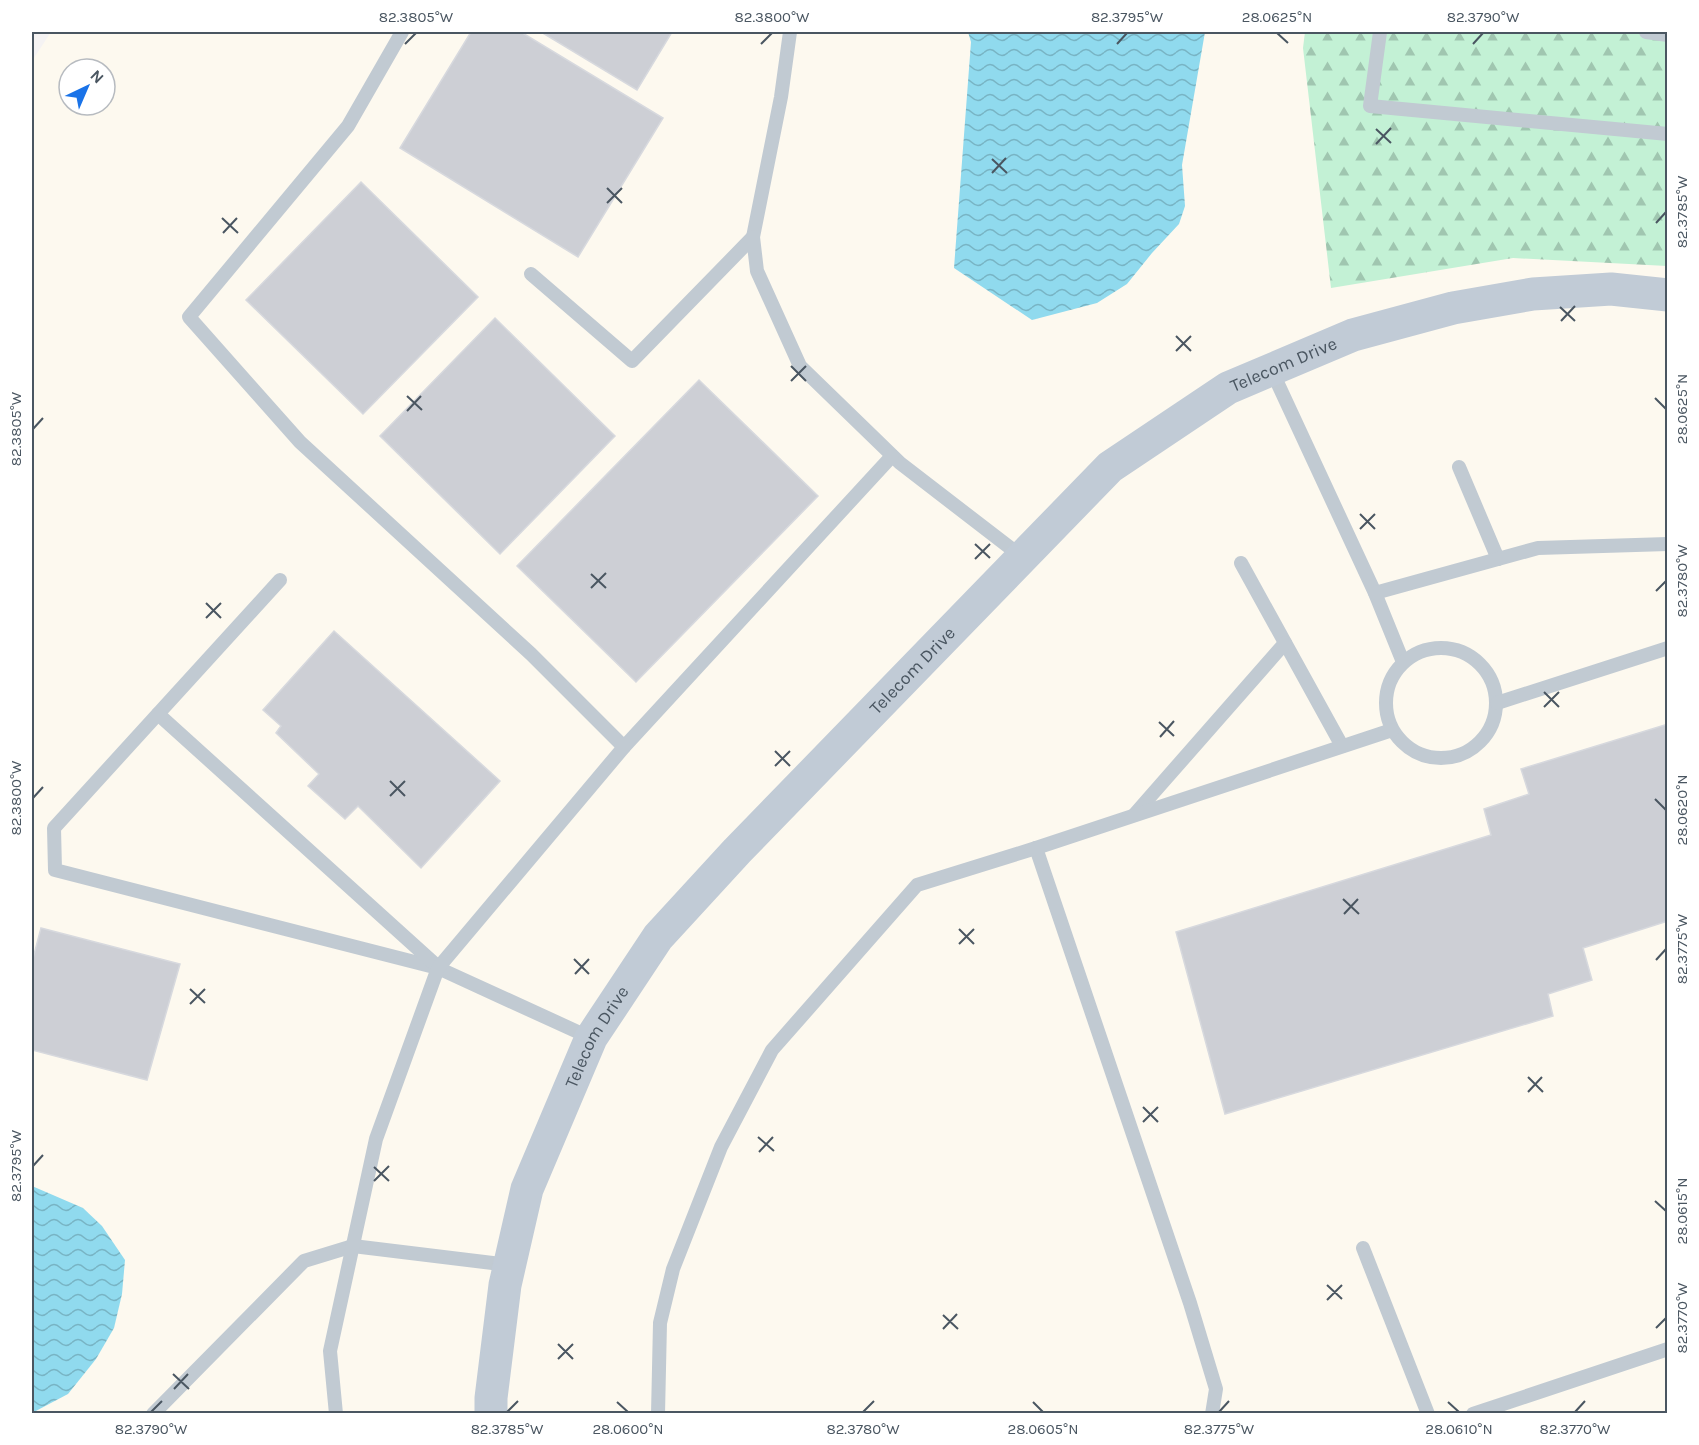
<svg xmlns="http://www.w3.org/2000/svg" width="1699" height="1445" font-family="Karla,sans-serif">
  <defs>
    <pattern id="forest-firs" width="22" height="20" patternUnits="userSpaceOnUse" patternTransform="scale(1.5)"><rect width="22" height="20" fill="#c3f1d5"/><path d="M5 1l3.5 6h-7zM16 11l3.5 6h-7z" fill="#a0c6b0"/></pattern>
    <pattern id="water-waves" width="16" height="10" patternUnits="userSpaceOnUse" patternTransform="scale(1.5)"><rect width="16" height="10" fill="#90daee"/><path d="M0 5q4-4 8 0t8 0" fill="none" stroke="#78b4c4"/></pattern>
  </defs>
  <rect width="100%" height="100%" fill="#f5f3f3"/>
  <path fill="#fdf9ef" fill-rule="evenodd" d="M51,32H1667V1413H32V61ZM69,69H105V105H69Z"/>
  <path fill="url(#forest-firs)" d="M1305,32H1667V266L1513,258L1331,288L1303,48Z"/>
  <g fill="url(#water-waves)">
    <path d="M968,32H1205L1182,165L1185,206L1179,224L1152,253L1127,284L1097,303L1032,320L954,268L971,42Z"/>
    <path d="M32,1186L83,1208L102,1226L125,1260L122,1294L114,1328L96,1359L68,1394L32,1413Z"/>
  </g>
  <g fill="#cdcfd5" stroke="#d7d9de" stroke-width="1.5">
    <path d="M471,32H521L663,118L578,257L400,148Z"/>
    <path d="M541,32H672L637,90Z"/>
    <path d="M361,182L478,297L363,414L246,300Z"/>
    <path d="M495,318L615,436L500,554L380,436Z"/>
    <path d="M699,380L818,496L636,682L517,566Z"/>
    <path d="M334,631L500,781L421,868L358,806L345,819L308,786L319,774L276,733L281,726L263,710Z"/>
    <path d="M1668,724V921L1583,948L1592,980L1548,994L1553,1016L1225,1114L1176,932L1491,835L1484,809L1529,794L1521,769Z"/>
    <path d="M41,928L180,964L147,1080L32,1050V962Z"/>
  </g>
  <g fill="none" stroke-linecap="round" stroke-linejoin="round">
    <g stroke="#c1cad2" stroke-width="14">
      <path d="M790,32L781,97L753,237L757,271L800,366L900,463L1022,557"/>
      <path d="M1380,32L1370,106L1668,134"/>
      <path d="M1646,32L1668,35"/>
      <path d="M531,274L632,361L753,237"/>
      <path d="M1271,369L1375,593L1403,662"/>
      <path d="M1459,467L1498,559"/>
      <path d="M1241,563L1342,746"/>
      <path d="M280,580L54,828L55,870L438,968L591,1038"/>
      <path d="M1375,593L1538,548L1668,544"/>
      <circle cx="1441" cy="703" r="55"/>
      <path d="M1497,703L1668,648"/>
      <path d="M158,714L437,966"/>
      <path d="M624,747L892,456"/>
      <path d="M1134,815L1285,643"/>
      <path d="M1036,848L1190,1303L1216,1389L1212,1414"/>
      <path d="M1363,1248L1428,1414"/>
      <path d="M153,1414L304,1261L353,1246L509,1265"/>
      <path d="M336,1414L330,1351L376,1139L438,968L624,747L531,654L300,442L189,317L348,126L402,32"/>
      <path d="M658,1414L660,1323L673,1269L721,1147L772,1050L917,885L1036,848L1392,730"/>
      <path d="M1473,1414L1668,1349"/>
    </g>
    <path stroke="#c1cbd6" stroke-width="33" id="s1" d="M491,1414V1398L505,1285L527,1189L591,1038L658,937L737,851L1110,467L1228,388L1353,335L1453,308L1533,294L1611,289L1668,295"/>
  </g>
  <path fill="none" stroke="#4a5661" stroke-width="2" d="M1277,33L1288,43M405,44L416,33M761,44L772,33M1117,44L1127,33M1473,44L1483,33M1376,129L1391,143M1376,144L1391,128M992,159L1007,173M992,173L1006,158M607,188L622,203M607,203L622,188M222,218L238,233M1656,223L1666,212M223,233L237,218M1560,307L1575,321M1561,321L1575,306M1176,336L1191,351M1176,351L1191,336M791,366L806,381M791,381L806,366M407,396L422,410M1655,398L1666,409M407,411L421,396M33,429L43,418M1360,514L1375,529M1360,529L1375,514M975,544L990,558M975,559L990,544M591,574L606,588M591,588L606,573M1656,591L1666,581M206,603L221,618M206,618L221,603M1544,692L1559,707M1544,707L1559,692M1159,722L1174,736M1160,737L1174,721M775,751L790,766M775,766L790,751M390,781L405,796M390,796L405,781M33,798L43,787M1655,799L1666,810M1343,899L1359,914M1344,914L1358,899M959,929L974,944M959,944L974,929M574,959L589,974M1656,960L1666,949M575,974L589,959M190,989L205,1003M190,1004L205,989M1528,1077L1543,1092M1528,1092L1542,1077M1143,1107L1158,1122M1143,1122L1158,1107M758,1137L774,1151M759,1152L773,1137M33,1166L43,1155M374,1167L389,1181M374,1181L389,1166M1655,1201L1666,1211M1327,1285L1342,1299M1327,1300L1342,1285M943,1315L958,1329M1656,1328L1666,1318M943,1329L957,1314M558,1344L573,1359M558,1359L573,1344M173,1374L189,1389M174,1389L188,1374M617,1402L628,1412M1033,1402L1043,1412M1448,1402L1459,1412M151,1412L162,1401M507,1412L518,1401M863,1412L874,1401M1219,1412L1229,1401M1575,1412L1585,1401"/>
  <g text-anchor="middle" stroke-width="4.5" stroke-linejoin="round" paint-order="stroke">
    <g font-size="18" fill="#4a5661" stroke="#fff">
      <text dy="6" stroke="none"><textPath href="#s1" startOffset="1368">Telecom Drive</textPath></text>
      <text dy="6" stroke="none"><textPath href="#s1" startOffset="882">Telecom Drive</textPath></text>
      <text dy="6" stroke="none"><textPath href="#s1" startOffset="396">Telecom Drive</textPath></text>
    </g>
  </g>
  <rect width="1699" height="1445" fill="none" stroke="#ffffff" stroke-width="66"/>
  <g transform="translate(87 87) rotate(44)"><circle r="28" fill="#ffffff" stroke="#b7bbc0" stroke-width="1.5"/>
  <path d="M0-4.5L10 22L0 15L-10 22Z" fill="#1a73e8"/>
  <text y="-9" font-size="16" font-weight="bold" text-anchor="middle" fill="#4a5661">N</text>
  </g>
  <rect x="33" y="33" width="1633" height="1379" fill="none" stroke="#4a5661" stroke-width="2"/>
  <g font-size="15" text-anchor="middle" fill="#4a5661">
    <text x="416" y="22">82.3805°W</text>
    <text x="772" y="22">82.3800°W</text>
    <text x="1127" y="22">82.3795°W</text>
    <text x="1277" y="22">28.0625°N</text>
    <text x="1483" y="22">82.3790°W</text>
    <text transform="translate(1682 212) rotate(-90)" y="5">82.3785°W</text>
    <text transform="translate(1682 409) rotate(-90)" y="5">28.0625°N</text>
    <text transform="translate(16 429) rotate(-90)" y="5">82.3805°W</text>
    <text transform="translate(1682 581) rotate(-90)" y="5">82.3780°W</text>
    <text transform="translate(16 798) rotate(-90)" y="5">82.3800°W</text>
    <text transform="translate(1682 810) rotate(-90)" y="5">28.0620°N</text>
    <text transform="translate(1682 949) rotate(-90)" y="5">82.3775°W</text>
    <text transform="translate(16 1166) rotate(-90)" y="5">82.3795°W</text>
    <text transform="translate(1682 1211) rotate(-90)" y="5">28.0615°N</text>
    <text transform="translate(1682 1318) rotate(-90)" y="5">82.3770°W</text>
    <text x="151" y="1434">82.3790°W</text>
    <text x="507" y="1434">82.3785°W</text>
    <text x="628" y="1434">28.0600°N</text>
    <text x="863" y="1434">82.3780°W</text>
    <text x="1043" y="1434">28.0605°N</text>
    <text x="1219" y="1434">82.3775°W</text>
    <text x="1459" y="1434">28.0610°N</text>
    <text x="1575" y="1434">82.3770°W</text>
  </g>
</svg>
